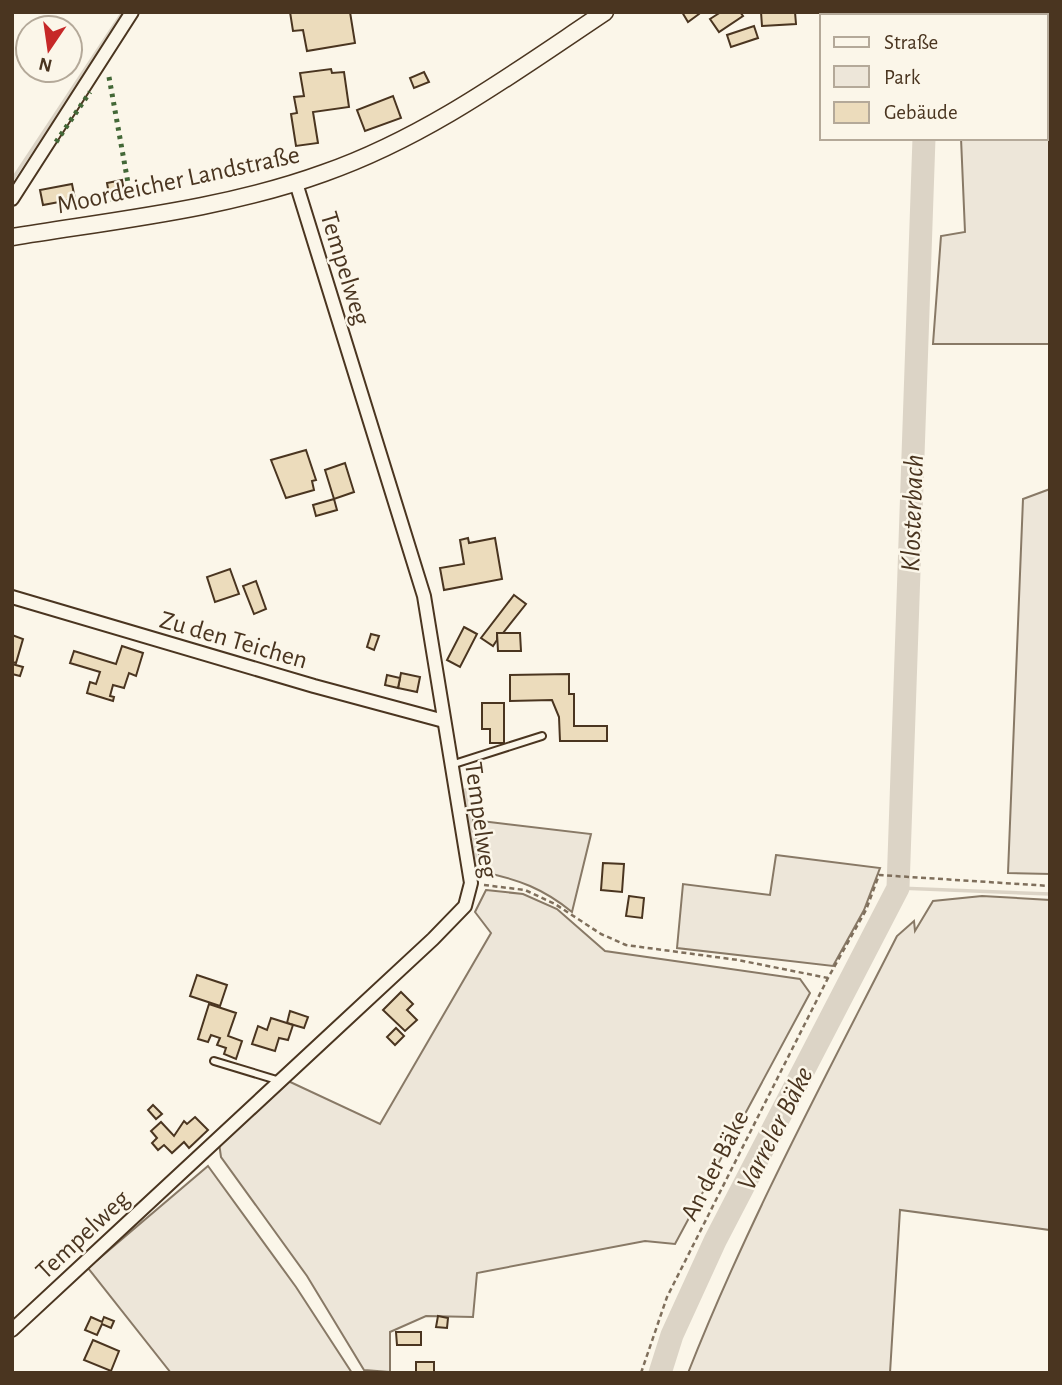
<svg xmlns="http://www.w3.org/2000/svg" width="1062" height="1385" font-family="'Alegreya Sans',sans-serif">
  <rect width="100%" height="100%" fill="#fbf6e9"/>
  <g fill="#ede6d9" stroke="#887966" stroke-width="2">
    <path d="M821,12H909V16H822V25Z"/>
    <path d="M946,12H1050V344H933L941,236L965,232L961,138H1046V16H947Z"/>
    <path d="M1050,489V874L1008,873L1023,499Z"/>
    <path d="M473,820L591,834L572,912C544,889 518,879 482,872Z"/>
    <path d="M776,855L880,868L864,910L833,966L677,948L683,884L770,895Z"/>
    <path d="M486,890L523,894L557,909L605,951L800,979L810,993L675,1244L645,1241L477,1273L473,1317L426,1316L390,1332V1372L364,1370L307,1276L221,1157L219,1143L286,1080L380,1124L491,933L475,912Z"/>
    <path d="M982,896L1050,900V1230L900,1210L890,1373H688C747,1223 824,1080 897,936L914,921L915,931L933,901Z"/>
    <path d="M208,1166L296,1287L352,1373H171L88,1268Z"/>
  </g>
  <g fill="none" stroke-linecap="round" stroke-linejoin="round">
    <g stroke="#dcd4c6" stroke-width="3.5">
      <path d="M12,180L123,12"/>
      <path d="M465,790L479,874"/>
      <path d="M898,888L1050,894"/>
    </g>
    <g stroke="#dcd4c6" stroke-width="23">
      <path d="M927,16V12"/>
      <path d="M660,1373L672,1335L715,1241L898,888L924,138"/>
    </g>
  </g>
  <g fill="#ecdcbc" stroke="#4a3520" stroke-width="2">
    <path d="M290,12H350L355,43L307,51L303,30L293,31Z"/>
    <path d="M682,12H698L699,14L688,22Z"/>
    <path d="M721,12H740L743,16L719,32L710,19Z"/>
    <path d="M761,12H795L796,24L762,26Z"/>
    <path d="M754,26L758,38L731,47L727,35Z"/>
    <path d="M331,69L332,73L344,72L349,107L313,112L318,143L296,146L291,114L297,113L294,97L304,96L300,73Z"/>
    <path d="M424,72L429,82L414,88L410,78Z"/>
    <path d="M393,96L401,118L365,131L357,110Z"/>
    <path d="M122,180L124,191L109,194L107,183Z"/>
    <path d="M72,184L75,199L43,205L40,190Z"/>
    <path d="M306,450L316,480L312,481L314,490L286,498L271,460Z"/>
    <path d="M345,463L354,492L334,499L325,470Z"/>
    <path d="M334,499L337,510L316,516L313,505Z"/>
    <path d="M468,538L469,543L495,538L502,579L444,590L440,568L464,564L460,540Z"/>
    <path d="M230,569L239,594L215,602L207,577Z"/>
    <path d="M256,581L266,609L254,614L243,586Z"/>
    <path d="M514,595L526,604L503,633H497V640L493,646L481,638Z"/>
    <path d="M464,627L477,634L460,667L447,660Z"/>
    <path d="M497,633H520L521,651H498Z"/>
    <path d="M371,634L379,636L374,650L367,647Z"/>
    <path d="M12,635L23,639L16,663L12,662Z"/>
    <path d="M122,646L143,653L136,676L129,673L124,688L113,685L110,696L114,697L113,701L87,693L90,682L96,684L100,672L70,663L74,651L116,664Z"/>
    <path d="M12,664L23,667L20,676L12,674Z"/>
    <path d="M401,673L420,677L417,692L398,688Z"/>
    <path d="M569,674V694H574V726H607V741H560L559,717L552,700L510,701V675Z"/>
    <path d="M387,675L400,678L398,688L385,685Z"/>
    <path d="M482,703H504V743H490V729H482Z"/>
    <path d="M603,863L624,864L622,892L601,890Z"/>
    <path d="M629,896L644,898L642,918L626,916Z"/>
    <path d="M197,975L227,985L220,1006L190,996Z"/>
    <path d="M401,992L413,1004L407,1010L417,1020L405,1031L383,1010Z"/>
    <path d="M209,1004L236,1013L228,1036L242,1041L236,1059L224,1054L226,1048L217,1045L220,1038L211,1035L208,1042L198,1039Z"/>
    <path d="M290,1011L308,1017L304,1028L287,1023Z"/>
    <path d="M271,1018L293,1025L288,1040L279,1038L275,1051L252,1044L258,1026L267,1030Z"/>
    <path d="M396,1028L404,1036L395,1045L387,1037Z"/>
    <path d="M153,1105L162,1114L156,1119L148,1110Z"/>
    <path d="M195,1117L208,1130L189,1148L184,1142L172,1153L164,1145L158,1150L152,1143L157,1138L151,1131L161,1122L174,1136L184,1121L187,1124Z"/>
    <path d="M438,1316L448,1318L447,1328L436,1327Z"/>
    <path d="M91,1317L102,1322L104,1317L114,1321L111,1328L102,1324L97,1335L85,1330Z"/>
    <path d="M396,1332H421V1345H397Z"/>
    <path d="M93,1340L119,1351L111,1371L84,1360Z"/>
    <rect x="416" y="1362" width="18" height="11"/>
  </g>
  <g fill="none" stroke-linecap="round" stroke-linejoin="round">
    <g stroke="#4a3520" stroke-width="10">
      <g id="lane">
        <path d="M451,765L542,736"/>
        <path d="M214,1061L280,1081"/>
      </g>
    </g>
    <g stroke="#4a3520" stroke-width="16">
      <g id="street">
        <path d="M12,199L132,12"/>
        <path d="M12,597L314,686L444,721"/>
        <path d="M12,1330L433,939L465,906L471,883L424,596L296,183"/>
      </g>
    </g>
    <g stroke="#4a3520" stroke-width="19">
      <path id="secondary" d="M12,237C116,220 225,209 324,173C427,137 515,72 605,12"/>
    </g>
    <g stroke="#7f6f5c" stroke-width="2.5" stroke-dasharray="5 3.5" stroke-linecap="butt">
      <path d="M484,885L525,890L555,904L601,934L626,945L738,960L828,978"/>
      <path d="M641,1373L667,1297L828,978L866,910L879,875L1050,886"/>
    </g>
    <use href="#lane" stroke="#fbf6e9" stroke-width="6"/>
    <use href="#street" stroke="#fbf6e9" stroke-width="12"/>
    <use href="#secondary" stroke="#fbf6e9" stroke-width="16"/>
    <g stroke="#436837" stroke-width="5" stroke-dasharray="3.5 5" stroke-linecap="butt">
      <path d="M109,77L130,194L110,199"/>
      <path d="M56,142L90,92"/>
    </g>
  </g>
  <g text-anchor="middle" stroke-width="5" stroke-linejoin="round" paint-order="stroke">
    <g font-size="26" fill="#4a3520" stroke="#fbf6e9">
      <text transform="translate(178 179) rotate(-12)" y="9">Moordeicher Landstraße</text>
      <text transform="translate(346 268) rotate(73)" y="9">Tempelweg</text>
      <text transform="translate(234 639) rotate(16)" y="9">Zu den Teichen</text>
      <text transform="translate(482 820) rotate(82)" y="9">Tempelweg</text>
      <text transform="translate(714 1165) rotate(-63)" y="9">An der Bäke</text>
      <text transform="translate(82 1234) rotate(-43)" y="9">Tempelweg</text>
    </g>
    <g font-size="28" font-style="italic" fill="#4a3520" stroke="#fbf6e9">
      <text transform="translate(911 513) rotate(-88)" y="10">Klosterbach</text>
      <text transform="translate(774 1128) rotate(-63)" y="10">Varreler Bäke</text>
    </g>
  </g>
  <rect width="1062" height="1385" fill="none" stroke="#4a3520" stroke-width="28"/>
  <rect x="820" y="14" width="228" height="126" fill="#fbf6e9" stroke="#b4a999" stroke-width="2"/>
  <rect x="834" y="37" width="35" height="10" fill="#fbf6e9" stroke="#b4a999" stroke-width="2"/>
  <text x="884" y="49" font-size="21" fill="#4a3520">Straße</text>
  <rect x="834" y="66" width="35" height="21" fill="#ede6d9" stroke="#b4a999" stroke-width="2"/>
  <text x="884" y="84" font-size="21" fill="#4a3520">Park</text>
  <rect x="834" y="102" width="35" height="21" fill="#ecdcbc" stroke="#b4a999" stroke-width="2"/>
  <text x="884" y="119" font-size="21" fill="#4a3520">Gebäude</text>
  <g transform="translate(49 49) rotate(193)"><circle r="33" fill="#fbf6e9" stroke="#b4a999" stroke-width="2"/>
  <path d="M0-5L12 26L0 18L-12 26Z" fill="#c62828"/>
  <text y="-10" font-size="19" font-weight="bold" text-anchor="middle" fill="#4a3520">N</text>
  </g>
</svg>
